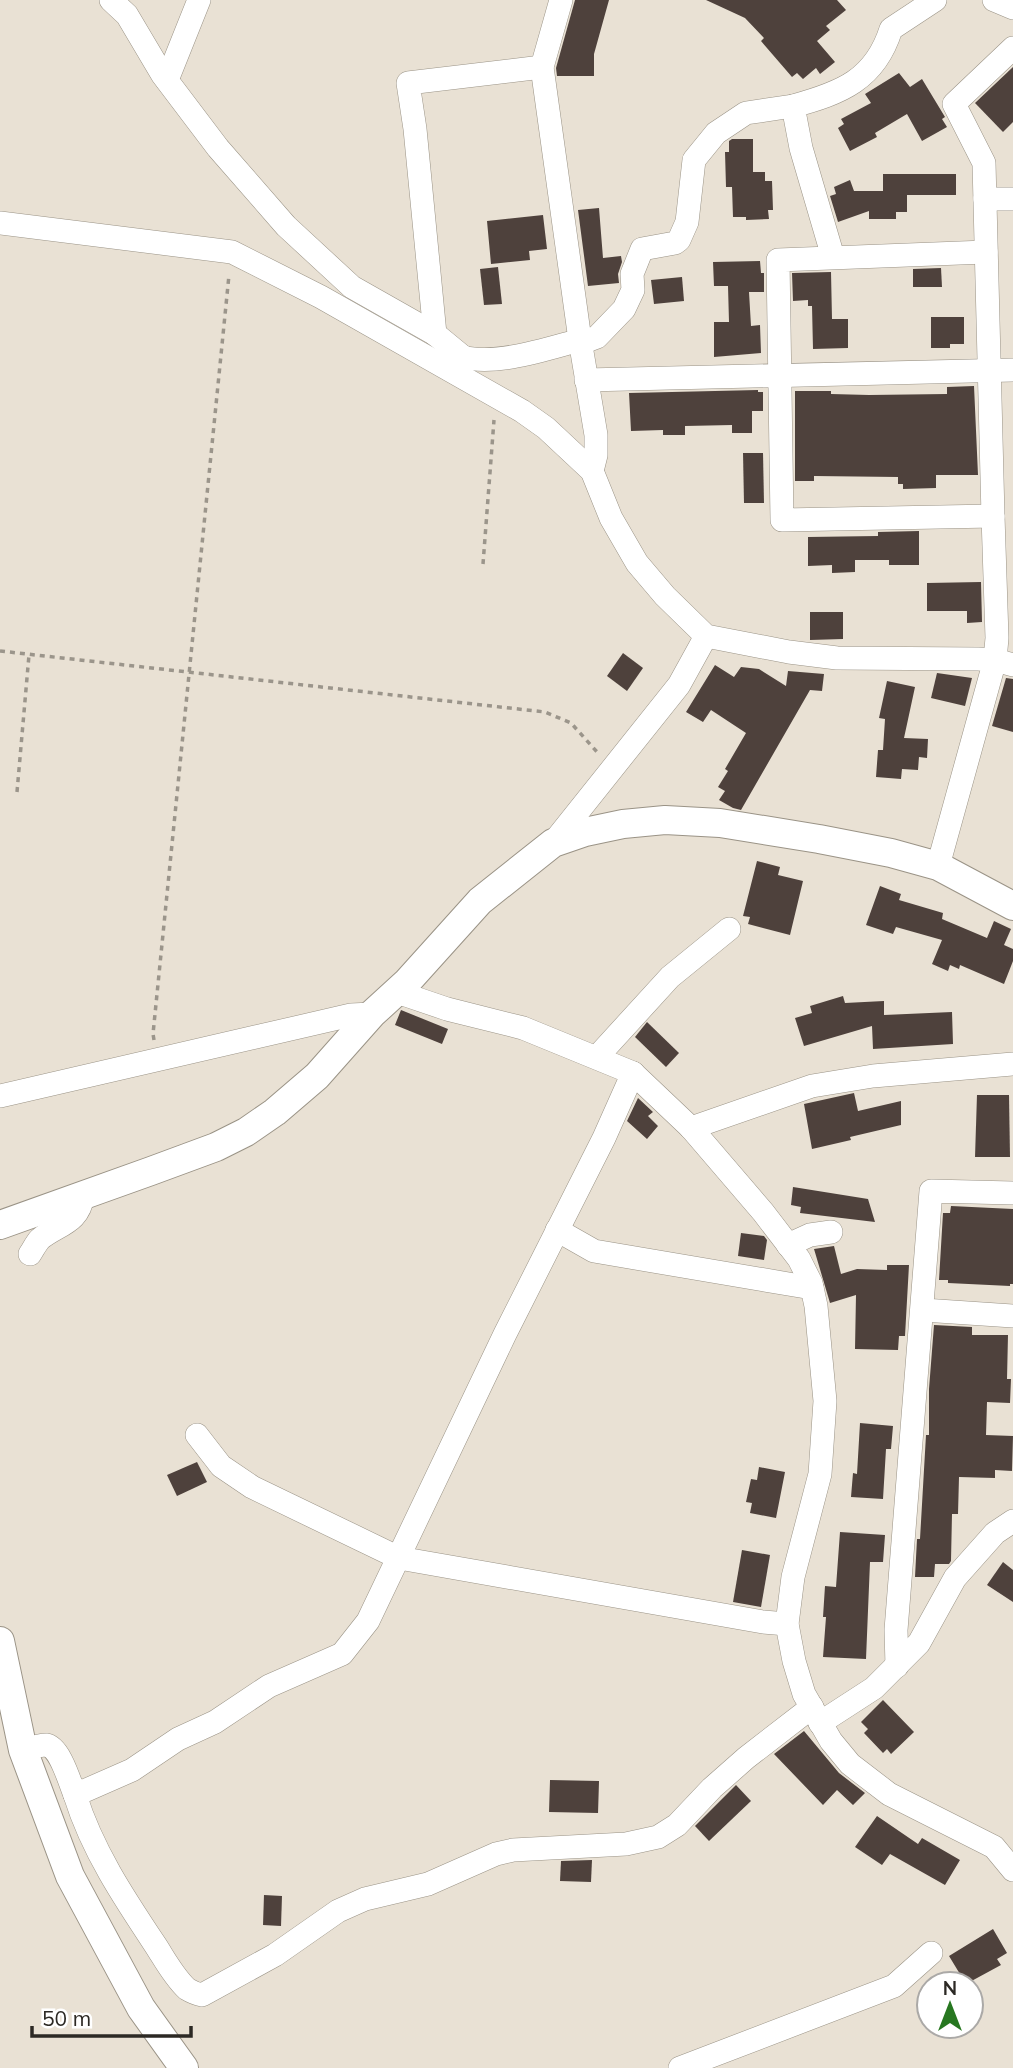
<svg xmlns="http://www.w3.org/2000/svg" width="1013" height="2068" font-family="Mulish,sans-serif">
  <rect width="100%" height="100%" fill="#e9e1d4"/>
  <g fill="#4e413c">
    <path d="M575,0H609L594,54V76H557L556,68Z"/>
    <path d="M706,0H837L846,10L826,26L830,30L817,41L835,62L820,74L816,68L803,79L797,73L792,77L761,41L764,38L745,18Z"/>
    <path d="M1013,67V122L1003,132L975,103Z"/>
    <path d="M899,73L910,87L922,79L945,117L942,119L947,127L922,141L907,114L875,133L877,137L850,151L838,128L844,124L841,119L871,103L865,94Z"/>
    <path d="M732,139H753V172H765V181H772L773,210H768L769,219L746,220V217H733L732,187H726L725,152H729V141Z"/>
    <path d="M883,174H956V195H907V212H896V219H869V211L838,222L830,196L836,194L834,187L850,180L854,191H883Z"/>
    <path d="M599,208L603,258L621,256L622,262L618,274L619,283L588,286L578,210Z"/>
    <path d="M543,215L547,249L529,251L530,260L491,264L487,221Z"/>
    <path d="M760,261L761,273H764V292H749L751,326L760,325L761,353L714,357V322H729L728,286H714L713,262Z"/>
    <path d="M498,267L502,304L484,305L480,269Z"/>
    <path d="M941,268L942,287H913V269Z"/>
    <path d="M831,272L832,319H848V348L813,349L812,306H808V300L793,301L792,273Z"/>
    <path d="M682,277L684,301L654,304L651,280Z"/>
    <path d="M931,317H964V344H950V348H931Z"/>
    <path d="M974,386L978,475H936V488L903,489V484H898V477L814,476V481H795V391H831V394L869,395L947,394V387Z"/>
    <path d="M758,390V392H763V411H752V433H732V425L685,426V435H663V430L631,431L629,393Z"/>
    <path d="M743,453H763L764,503H744Z"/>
    <path d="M919,531V565H889V560H855V572L832,573V565L808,566V537L878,536V532Z"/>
    <path d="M981,582L982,622L967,623V611H927V583Z"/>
    <path d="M810,612H843V639L810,640Z"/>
    <path d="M623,653L643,668L627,691L607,676Z"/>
    <path d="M715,665L734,677L741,667L759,669L786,686L788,671L824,674L822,691L810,690L741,810L733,808L719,800L725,791L718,787L728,771L725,769L746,733L711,710L703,722L686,712Z"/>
    <path d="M937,673L972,678L965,706L931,698Z"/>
    <path d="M1006,678L1013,679V732L992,726Z"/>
    <path d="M887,681L915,687L904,738L928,739L927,758L919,757L918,770L902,769L901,779L876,777L878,750H883L885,719L879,718Z"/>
    <path d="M757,861L780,867L778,875L803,881L790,935L748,924L750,917L743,916Z"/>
    <path d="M880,886L901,894L899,900L943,913L942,919L987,938L994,921L1011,929L1004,945L1013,949V961L1004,984L960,965L959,969L950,965L948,971L932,964L942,940L896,927L893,934L866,925Z"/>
    <path d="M843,996L845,1003L884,1001V1015L952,1012L953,1044L873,1049L872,1026L804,1046L795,1018L812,1013L810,1006Z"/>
    <path d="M401,1010L448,1029L442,1044L395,1025Z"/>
    <path d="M647,1022L679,1053L666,1067L635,1037Z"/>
    <path d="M854,1093L858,1111L901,1101V1125L850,1137L851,1140L812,1149L804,1104Z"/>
    <path d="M977,1095H1009L1010,1157H975Z"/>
    <path d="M638,1098L653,1112L648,1116L658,1126L647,1139L627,1121Z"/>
    <path d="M793,1187L868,1199L875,1222L800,1213L801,1207L791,1205Z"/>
    <path d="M951,1206L1013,1209V1284H1010V1286L948,1283V1280H939L943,1213H950Z"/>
    <path d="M741,1233L764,1236L767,1240L764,1260L738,1256Z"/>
    <path d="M834,1246L841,1274L857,1269L887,1270V1265H909L905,1336H899L898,1350L855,1349L856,1295L830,1303L814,1249Z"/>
    <path d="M934,1325L972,1327V1335H1008L1007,1379H1011L1010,1403L987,1402L986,1435L1013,1436L1012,1471L995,1470V1478L959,1477L958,1514H952L951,1561L949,1564H935L934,1577H915L917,1539H920L926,1435H929V1389Z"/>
    <path d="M860,1423L893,1426L891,1449H886L883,1499L851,1497L853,1473L857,1474Z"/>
    <path d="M197,1462L207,1482L177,1496L167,1475Z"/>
    <path d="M759,1467L785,1472L776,1518L750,1513L752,1503L746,1502L751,1479L757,1480Z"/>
    <path d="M840,1532L885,1535L883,1562H870L866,1659L823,1657L826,1617H823L825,1586L836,1587Z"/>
    <path d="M742,1550L770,1555L761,1607L733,1602Z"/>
    <path d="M1003,1562L1013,1570V1602L987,1585Z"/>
    <path d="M883,1700L914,1732L891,1754L887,1749L883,1753L864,1733L868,1729L861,1722Z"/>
    <path d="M804,1731L839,1773L865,1793L853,1805L837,1790L823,1805L774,1754Z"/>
    <path d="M550,1780L599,1781L598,1813L549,1812Z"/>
    <path d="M736,1785L751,1801L709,1841L695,1826Z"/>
    <path d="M877,1816L918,1844L922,1838L960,1860L945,1885L890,1854L882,1865L855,1847Z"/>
    <path d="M592,1860L591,1882L560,1881L561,1861Z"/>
    <path d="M264,1895L282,1896L281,1926L263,1925Z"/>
    <path d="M993,1929L1007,1953L997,1959L1001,1965L966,1984L949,1956Z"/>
  </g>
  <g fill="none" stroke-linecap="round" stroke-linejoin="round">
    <g stroke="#9a9386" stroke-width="24">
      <g id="minor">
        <path d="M111,0L127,15L162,74L218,148L286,226L352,287L435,334L463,357"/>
        <path d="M561,0L542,67L580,340L596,435V455L592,471"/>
        <path d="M994,0L1013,8"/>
        <path d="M167,80L199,0"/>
        <path d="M985,199H1013"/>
        <path d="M0,223L232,252L321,297L522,411L546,428L592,471L611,518L637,563L665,596L706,636L789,652L837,658L978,659L995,660L1013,665"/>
        <path d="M833,257L801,148L793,106C841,93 875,80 891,29L935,0"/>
        <path d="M435,334L415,129L408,83L542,67"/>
        <path d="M581,343L597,337L624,309L633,290L632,274L642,249L675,243L679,240L687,222L694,160L716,133L746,113L793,106"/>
        <path d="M457,369L463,357C496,366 546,349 580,340"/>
        <path d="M586,380L1013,370"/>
        <path d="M993,516L984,163L954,104L1013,48"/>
        <path d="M553,843L679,685L706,636"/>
        <path d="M938,866L995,660L997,638L993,516L782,520L778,260L986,252"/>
        <path d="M397,992L447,1009L523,1028L633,1073L691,1128L763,1212L799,1259L811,1283L816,1306L825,1401L820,1474L793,1577L787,1624L794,1661L804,1694L831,1741L850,1764L889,1794L994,1847L1013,1870"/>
        <path d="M597,1057L670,977L729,929"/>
        <path d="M0,1096L351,1015L372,1014"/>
        <path d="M691,1128L812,1086L873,1076L1013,1064"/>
        <path d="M557,1230L594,1251L812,1288"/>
        <path d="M788,1245L810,1235L831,1232"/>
        <path d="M30,1254C33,1250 36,1243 40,1239C58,1224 79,1224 83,1195"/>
        <path d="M923,1310L1013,1316"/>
        <path d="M197,1435L221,1466L252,1487L399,1558L763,1622L787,1624"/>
        <path d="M897,1666L896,1630L931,1191L1013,1193"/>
        <path d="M820,1723L874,1688L919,1643L955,1578L995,1533L1013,1521"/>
        <path d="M23,1750C30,1748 39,1745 46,1745C60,1747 70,1783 75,1795L132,1770L178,1739L215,1722L269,1686L342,1654L368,1621L505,1334L604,1138L633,1073"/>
        <path d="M75,1795C92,1850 124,1898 156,1946C165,1960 174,1977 187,1989C192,1992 197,1994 202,1995L275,1955L338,1911L365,1899L428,1884L496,1854L513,1850L626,1844L658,1837L677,1825L712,1788L746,1758L812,1707"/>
        <path d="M680,2068L894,1986L931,1953"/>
      </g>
    </g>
    <g stroke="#9a9386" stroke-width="30">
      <g id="tertiary">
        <path d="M0,1225L151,1171L216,1147L246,1132L275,1112L317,1076L372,1014L407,982L480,901L553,843L585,832L623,824L665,820L720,823L819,839L891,853L938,866L1013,906"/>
        <path d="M0,1641L23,1750L70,1876L141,2008L184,2068"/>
      </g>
    </g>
    <g stroke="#9b958b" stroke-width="3.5" stroke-dasharray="5 5" stroke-linecap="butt">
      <path d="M483,564L494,420"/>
      <path d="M0,651L545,712L571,723L598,753"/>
      <path d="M17,792L29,655"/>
      <path d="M154,1040L153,1034L229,275"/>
    </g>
    <use href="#minor" stroke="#fff" stroke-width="23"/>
    <use href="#tertiary" stroke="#fff" stroke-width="28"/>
  </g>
  <g transform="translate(950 2005)"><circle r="33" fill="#ffffff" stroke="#aba9a7" stroke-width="2"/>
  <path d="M0-5L12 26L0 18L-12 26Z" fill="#277720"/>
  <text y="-10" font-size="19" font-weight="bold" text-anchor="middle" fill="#2c2924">N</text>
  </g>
  <path d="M32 2026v10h159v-10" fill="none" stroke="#2c2924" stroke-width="3.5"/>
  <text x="42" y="2026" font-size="21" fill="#2c2924" stroke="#ffffff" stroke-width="5" paint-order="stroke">50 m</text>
</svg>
